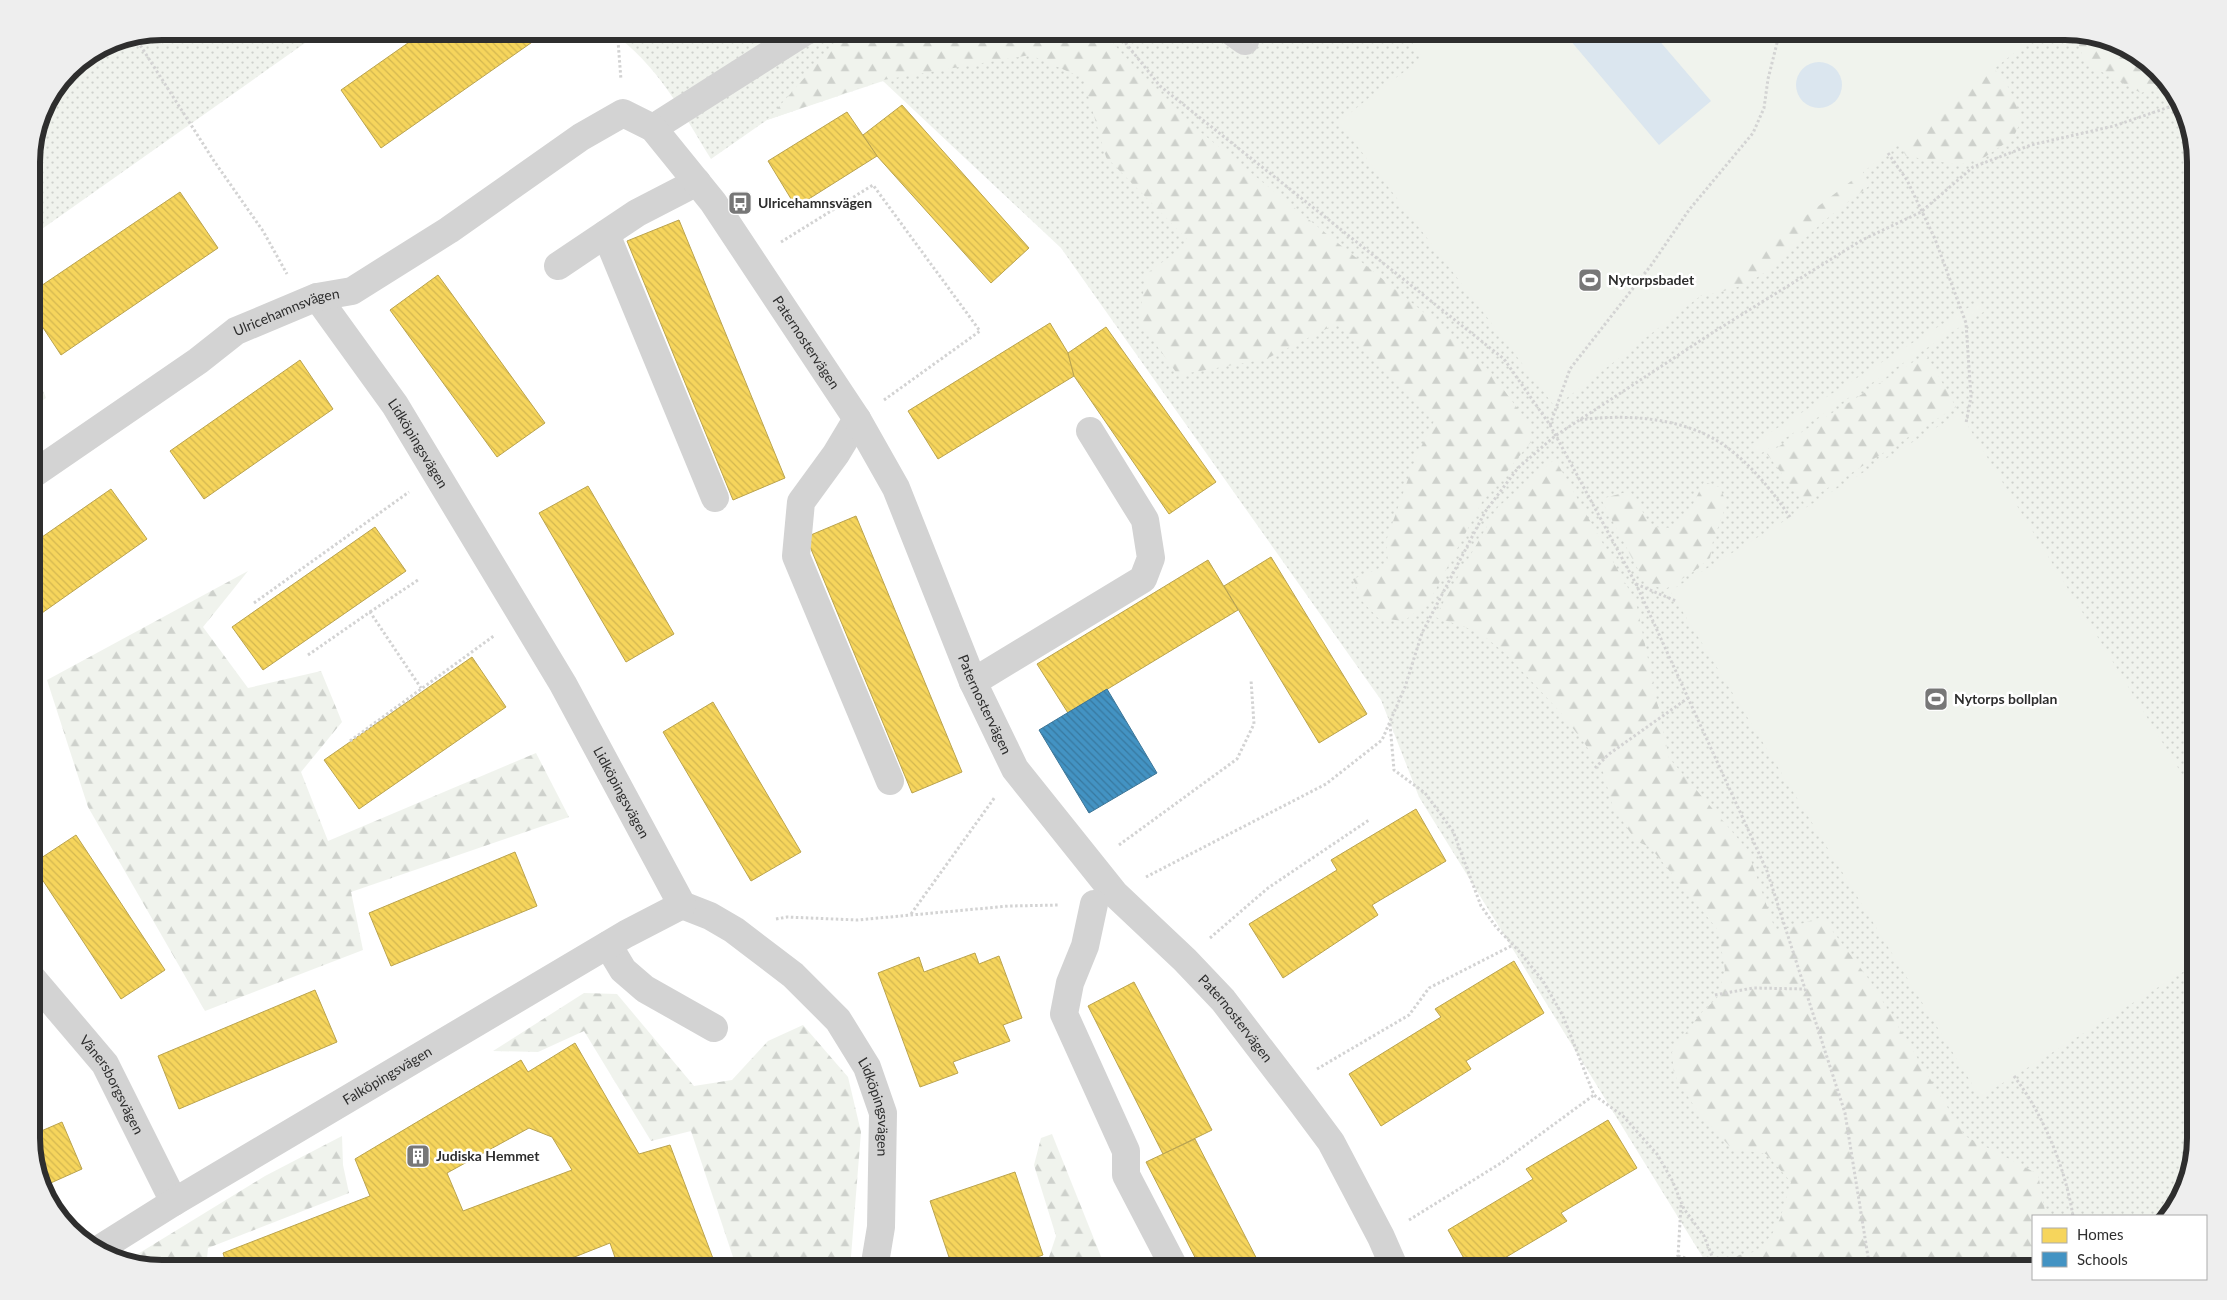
<svg xmlns="http://www.w3.org/2000/svg" width="2227" height="1300" font-family="Lato,sans-serif">
  <defs>
    <pattern id="grass-dots" width="8" height="8" patternUnits="userSpaceOnUse" patternTransform="scale(1.25)"><rect width="8" height="8" fill="#f0f3ed"/><path d="M2 2h.1M6 6h.1" fill="none" stroke="#ced1cc" stroke-width="1.8" stroke-linecap="round"/></pattern>
    <pattern id="forest-firs" width="22" height="20" patternUnits="userSpaceOnUse" patternTransform="scale(1.25)"><rect width="22" height="20" fill="#f0f3ed"/><path d="M5 1l3.5 6h-7zM16 11l3.5 6h-7z" fill="#ced1cc"/></pattern>
    <pattern id="homes-back-hatch" width="6" height="6" patternUnits="userSpaceOnUse" patternTransform="scale(1.25)"><rect width="6" height="6" fill="#f6d55c"/><path d="M-1 5l2 2M0 0l6 6M5-1l2 2" fill="none" stroke="#d3b750"/></pattern>
    <pattern id="schools-back-hatch" width="6" height="6" patternUnits="userSpaceOnUse" patternTransform="scale(1.25)"><rect width="6" height="6" fill="#4393c3"/><path d="M-1 5l2 2M0 0l6 6M5-1l2 2" fill="none" stroke="#38789f"/></pattern>
  </defs>
  <rect width="100%" height="100%" fill="#fff"/>
  <g fill="url(#grass-dots)">
    <path d="M162,31H322L32,236V154L41,112L70,69L112,41Z"/>
    <path d="M610,31H2065L2131,49L2178,96L2195,154L2196,1138L2178,1204L2165,1216H2033V1269H1710L1419,797L1381,700L1061,248L883,81L767,120L711,159C680,109 659,66 610,31Z"/>
    <path d="M32,364L46,398L32,408Z"/>
  </g>
  <g fill="url(#forest-firs)">
    <path d="M846,31H1102L1172,109L1432,319L1490,371L1531,427V442L1482,502L1429,602L1404,621L1378,618L1362,601L1353,579L1380,568L1388,562L1386,541L1416,457L1434,421L1394,377L1336,324L1266,359L1178,375L1139,321L1146,274L1190,242L1106,157L1083,78L1030,55L883,80L767,120Z"/>
    <path d="M2075,34L2131,49L2166,84L2141,93L2085,63Z"/>
    <path d="M1989,62L2009,88L2022,119L2013,138L1985,157L1959,165L1906,156L1890,128Z"/>
    <path d="M1857,158L1869,186L1830,216L1773,267L1747,284L1717,293L1688,298Z"/>
    <path d="M1926,354L1956,407L1804,503L1767,454Z"/>
    <path d="M1555,459L1636,602L1669,758L1747,849L1776,932L1822,917L1871,982L1965,1136L2038,1174L2046,1216H2033V1269H1720L1739,1255L1758,1251L1772,1234L1780,1219L1791,1182L1766,1154L1731,1148L1694,1106L1674,1074L1672,1052L1700,1014L1717,998L1725,970L1718,930L1650,847L1636,841L1613,807L1603,772L1585,744L1562,714L1506,654L1479,632L1435,617L1498,507Z"/>
    <path d="M1704,482L1719,487L1727,503L1713,541L1710,558L1693,572L1664,590L1644,581L1601,499L1630,491L1652,527L1674,528L1688,514Z"/>
    <path d="M248,571L203,627L248,688L321,671L342,722L301,772L328,841L536,753L569,817L351,892L363,950L205,1011L88,807L47,680Z"/>
    <path d="M584,993L617,994L694,1086L732,1080L768,1041L803,1025L848,1077L861,1132L850,1269H737L691,1131L651,1141L584,1031L538,1052L493,1051Z"/>
    <path d="M1052,1134L1106,1269H1045L1056,1236L1034,1165L1041,1138Z"/>
    <path d="M342,1136L343,1165L349,1193L208,1248L206,1269H162L128,1260L265,1176Z"/>
  </g>
  <g fill="#f0f3ed">
    <path d="M1404,31H2042L1888,153L1555,407L1339,122L1375,93L1423,58Z"/>
    <path d="M1979,301L1985,311L1757,456L1750,445Z"/>
    <path d="M1960,413L2196,797V964L1980,1097L1670,591Z"/>
  </g>
  <g fill="#dbe6ef">
    <path d="M1580,31H1651L1711,101L1659,145L1570,40Z"/>
    <circle cx="1819" cy="85" r="23"/>
  </g>
  <g fill="url(#homes-back-hatch)" stroke="#baa34e" fill-rule="evenodd">
    <path d="M425,31H533L538,38L381,148L341,90Z"/>
    <path d="M902,105L1029,248L991,283L877,156L863,135Z"/>
    <path d="M847,112L877,156L796,207L768,161Z"/>
    <path d="M180,192L218,248L61,355L32,311V292Z"/>
    <path d="M679,220L785,478L733,500L627,241Z"/>
    <path d="M438,275L545,423L497,457L390,310Z"/>
    <path d="M1050,323L1068,353L1074,376L938,459L908,411Z"/>
    <path d="M1106,327L1216,482L1169,514L1074,376L1068,353Z"/>
    <path d="M300,360L333,409L204,499L170,451Z"/>
    <path d="M588,486L674,634L626,662L539,513Z"/>
    <path d="M111,489L147,539L32,620V544Z"/>
    <path d="M856,516L962,772L912,793L806,537Z"/>
    <path d="M375,527L406,571L263,670L232,627Z"/>
    <path d="M1271,557L1367,714L1319,743L1224,586Z"/>
    <path d="M1208,560L1238,610L1068,713L1037,664Z"/>
    <path d="M472,657L506,707L359,809L324,760Z"/>
    <path d="M713,702L801,852L751,881L663,732Z"/>
    <path d="M1416,809L1446,861L1372,905L1378,915L1283,978L1249,924L1337,870L1331,860Z"/>
    <path d="M76,835L165,970L121,999L32,864Z"/>
    <path d="M515,852L537,906L391,966L369,913Z"/>
    <path d="M975,953L979,964L999,956L1022,1018L1003,1025L1010,1041L953,1062L958,1073L920,1087L878,973L919,957L924,972Z"/>
    <path d="M1514,961L1544,1013L1466,1061L1471,1069L1381,1126L1349,1074L1441,1017L1435,1009Z"/>
    <path d="M1134,982L1212,1130L1163,1154L1088,1006Z"/>
    <path d="M315,990L337,1042L179,1109L158,1056Z"/>
    <path d="M575,1043L639,1154L670,1145L717,1269H619L610,1243L544,1269H228L223,1253L370,1196L355,1159L521,1060L528,1072ZM529,1128L552,1137L572,1170L463,1211L447,1173Z"/>
    <path d="M1608,1120L1637,1168L1561,1213L1567,1221L1486,1269H1470L1448,1230L1533,1179L1526,1169Z"/>
    <path d="M62,1122L82,1169L44,1186L32,1146V1135Z"/>
    <path d="M1195,1139L1262,1269H1201L1166,1201L1146,1162Z"/>
    <path d="M1015,1172L1043,1255L1002,1269H953L930,1201Z"/>
  </g>
  <path fill="url(#schools-back-hatch)" stroke="#3d7596" d="M1107,689L1157,773L1089,813L1039,730Z"/>
  <g fill="none" stroke-linecap="round" stroke-linejoin="round">
    <g stroke="#d3d3d3" stroke-width="3" stroke-dasharray="2.5 2.5" stroke-linecap="butt">
      <path d="M614,31L618,41L621,80"/>
      <path d="M1116,31L1160,86L1504,359L1550,425L1636,584L1767,871L1845,1113L1870,1269"/>
      <path d="M135,37L214,161L263,231L287,274"/>
      <path d="M1888,153L1907,180L1935,239L1966,323L1971,397L1966,423"/>
      <path d="M781,242L873,185L980,331L884,400"/>
      <path d="M1580,420C1624,414 1677,417 1716,440C1746,458 1771,489 1790,517"/>
      <path d="M1550,425L1570,369L1652,264L1689,210L1753,133L1764,108L1768,79L1780,31"/>
      <path d="M1636,584L1676,601"/>
      <path d="M254,603L409,492"/>
      <path d="M370,612L418,580"/>
      <path d="M308,655L370,612L421,688"/>
      <path d="M1390,724L1394,770L1425,793L1453,831L1481,906L1496,927L1518,950L1543,981L1563,1016L1594,1095L1623,1116L1657,1154L1672,1180L1684,1209L1704,1236L1717,1269"/>
      <path d="M350,741L495,635"/>
      <path d="M1595,768L1609,754L1688,698"/>
      <path d="M1119,845L1237,759L1254,724L1251,680"/>
      <path d="M1146,877L1326,784L1382,740L1405,687L1422,633L1485,512L1518,468L1555,436L1712,333L1862,240L1921,212L1973,167L2031,145L2114,126L2175,105L2179,101"/>
      <path d="M911,914L995,797"/>
      <path d="M776,919L787,917L857,920L1009,906L1059,905"/>
      <path d="M1210,938L1268,888L1369,820"/>
      <path d="M1715,995L1753,988L1805,989"/>
      <path d="M1317,1069L1409,1015L1429,988L1513,945"/>
      <path d="M2014,1076C2044,1116 2065,1167 2073,1216"/>
      <path d="M1409,1220L1501,1163L1594,1095"/>
      <path d="M1678,1256L1715,1266"/>
      <path d="M1661,1269L1678,1256L1681,1205"/>
    </g>
    <g stroke="#d3d3d3" stroke-width="28">
      <path d="M1231,31L1245,41"/>
      <path d="M653,128L806,31"/>
      <path d="M606,234L715,498"/>
      <path d="M558,266L637,213L697,182"/>
      <path id="s1" d="M317,297L395,405L563,684L682,905L710,916L734,930L793,975L838,1020L867,1067L883,1113L881,1227L874,1269"/>
      <path d="M857,419L836,454L801,502L796,556L890,781"/>
      <path id="s2" d="M32,475L198,361L236,331L317,297L352,291L449,230L581,137L623,113L653,128L713,202L857,419L896,488L973,682L1015,769L1115,894L1185,960L1223,1000L1302,1103L1331,1142L1381,1237L1395,1269"/>
      <path d="M973,682L1143,579L1151,558L1145,520L1090,431"/>
      <path d="M1094,904L1085,946L1070,983L1064,1014L1126,1151V1175L1175,1269"/>
      <path d="M608,945L623,970L645,989L714,1028"/>
      <path id="s3" d="M32,978L105,1064L174,1202"/>
      <path id="s4" d="M96,1251L174,1202L626,934L682,905"/>
    </g>
  </g>
  <defs>
    <g id="bus-square" transform="scale(1.25)"><rect x="-9" y="-9" width="18" height="18" rx="4" fill="#777" stroke="#fff"/><path d="M-5-6H5V4H4V6H2V4H-2V6H-4V4H-5ZM-3.5-4V0h7V-4ZM-3.5 1.2v1.5H-2V1.2ZM2 1.2v1.5H3.5V1.2Z" fill="#fff"/></g>
    <g id="stadium-square" transform="scale(1.25)"><rect x="-9" y="-9" width="18" height="18" rx="4" fill="#777" stroke="#fff"/><path d="M0-5a6.5 5 0 1 0 0 10a6.5 5 0 1 0 0-10ZM-3.5-1.8h7v3.6h-7Z" fill="#fff"/></g>
    <g id="building-square" transform="scale(1.25)"><rect x="-9" y="-9" width="18" height="18" rx="4" fill="#777" stroke="#fff"/><path d="M-4-6H4V6H1V3H-1V6H-4ZM-2.5-4.3h1.7v1.8h-1.7ZM.8-4.3h1.7v1.8H.8ZM-2.5-1h1.7V.8h-1.7ZM.8-1h1.7V.8H.8Z" fill="#fff"/></g>
  </defs>
  <g fill-rule="evenodd">
    <use href="#bus-square" x="740" y="203"/>
    <use href="#stadium-square" x="1590" y="280"/>
    <use href="#stadium-square" x="1936" y="699"/>
    <use href="#building-square" x="418" y="1156"/>
  </g>
  <g text-anchor="middle" stroke-width="5" stroke-linejoin="round" paint-order="stroke">
    <g font-size="14" font-weight="bold" fill="#2e2e2e" stroke="#fff" text-anchor="start">
      <text x="758" y="208">Ulricehamnsvägen</text>
      <text x="1608" y="285">Nytorpsbadet</text>
      <text x="1954" y="704">Nytorps bollplan</text>
      <text x="436" y="1161">Judiska Hemmet</text>
    </g>
    <g font-size="14" fill="#2e2e2e" stroke="#fff">
      <text dy="5" stroke="none"><textPath href="#s2" startOffset="304">Ulricehamnsvägen</textPath></text>
      <text dy="5" stroke="none"><textPath href="#s2" startOffset="995">Paternostervägen</textPath></text>
      <text dy="5" stroke="none"><textPath href="#s1" startOffset="178">Lidköpingsvägen</textPath></text>
      <text dy="5" stroke="none"><textPath href="#s2" startOffset="1400">Paternostervägen</textPath></text>
      <text dy="5" stroke="none"><textPath href="#s1" startOffset="582">Lidköpingsvägen</textPath></text>
      <text dy="5" stroke="none"><textPath href="#s2" startOffset="1805">Paternostervägen</textPath></text>
      <text dy="5" stroke="none"><textPath href="#s4" startOffset="340">Falköpingsvägen</textPath></text>
      <text dy="5" stroke="none"><textPath href="#s3" startOffset="134">Vänersborgsvägen</textPath></text>
      <text dy="5" stroke="none"><textPath href="#s1" startOffset="1002">Lidköpingsvägen</textPath></text>
    </g>
  </g>
  <path d="M0 0H2227V1300H0ZM162 40H2065A122 122 0 0 1 2187 162V1138A122 122 0 0 1 2065 1260H162A122 122 0 0 1 40 1138V162A122 122 0 0 1 162 40Z" fill="#eee" fill-rule="evenodd"/>
  <path fill="none" stroke="#2e2e2e" stroke-width="6" d="M162 40H2065A122 122 0 0 1 2187 162V1138A122 122 0 0 1 2065 1260H162A122 122 0 0 1 40 1138V162A122 122 0 0 1 162 40Z"/>
  <rect x="2032" y="1215" width="175" height="65" fill="#ffffff" stroke="#ababab"/>
  <rect x="2042" y="1228" width="25" height="15" fill="#f6d55c" stroke="#ababab"/>
  <text x="2077" y="1240" font-size="15" fill="#2e2e2e">Homes</text>
  <rect x="2042" y="1252" width="25" height="15" fill="#4393c3" stroke="#ababab"/>
  <text x="2077" y="1265" font-size="15" fill="#2e2e2e">Schools</text>
</svg>
